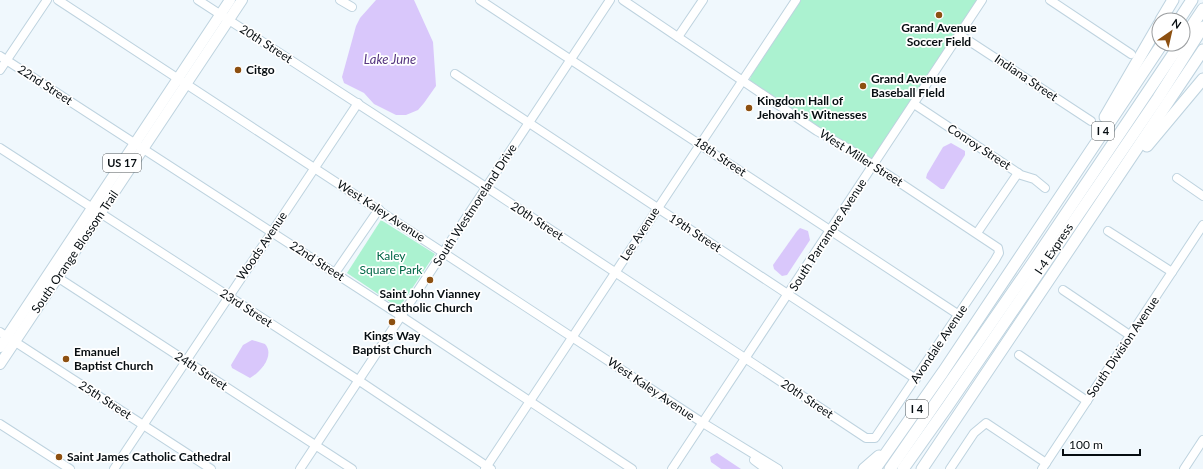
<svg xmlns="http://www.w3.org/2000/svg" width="1203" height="469" font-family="Lato,sans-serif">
  <rect width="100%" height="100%" fill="#f0f8fd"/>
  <g fill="#abf2d0">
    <path d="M801,0H978L874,157L871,159L819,129L749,81L752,74Z"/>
    <path d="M381,220L435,254L399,308L347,273Z"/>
  </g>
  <g fill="#d9c7fb">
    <path d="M376,0H414L433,42L436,86L424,103L418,110L406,115H396L374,104L364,93L344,83L342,77L356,26L360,18Z"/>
    <path d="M951,143L965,151V155L944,189H941L926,178L927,174L943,147Z"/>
    <path d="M800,228L808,231L810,240L787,275L782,276L774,269L773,265L797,231Z"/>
    <path d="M252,340L265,344C275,355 261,372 250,378L232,368L231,365L243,345Z"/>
    <path d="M717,453L741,469H721L711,462L710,457Z"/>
  </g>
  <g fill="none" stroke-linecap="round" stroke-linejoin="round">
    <g stroke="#bed3df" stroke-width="10">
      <g id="minor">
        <path d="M58,0L703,423L778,469"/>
        <path d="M198,0L486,187L866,438H875L995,260L999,253L998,248L849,149L817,131L623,0"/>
        <path d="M340,0L352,7"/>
        <path d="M480,0L959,315"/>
        <path d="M1050,0L1131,54"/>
        <path d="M960,35L1091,121"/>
        <path d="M678,37L703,0"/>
        <path d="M0,56L401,316L632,469"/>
        <path d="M0,70L47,0"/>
        <path d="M455,74L916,379"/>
        <path d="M914,104L1021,175L1034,179L1045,188"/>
        <path d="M0,148L358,380L491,469"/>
        <path d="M1177,178L1203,196"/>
        <path d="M1108,231L1172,272"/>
        <path d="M977,233L1018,173"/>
        <path d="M335,273L379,209"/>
        <path d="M54,275L352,469"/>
        <path d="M1063,290L1131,336"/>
        <path d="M0,332L211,469"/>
        <path d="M1019,355L1087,401"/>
        <path d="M0,424L70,469"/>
        <path d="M754,460L766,469"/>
        <path d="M114,469L358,103"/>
        <path d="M300,469L610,0"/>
        <path d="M485,469L796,0"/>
        <path d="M672,469L982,0"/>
        <path d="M950,469L974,433L986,423L1046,463"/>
        <path d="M1042,469L1203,225"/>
        <path d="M1184,469L1203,440"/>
      </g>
    </g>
    <g stroke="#bed3df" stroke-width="12">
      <g id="major">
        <path d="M0,347L230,0"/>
        <path d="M0,364L242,0"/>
      </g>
    </g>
    <g stroke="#bed3df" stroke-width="13">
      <g id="highway">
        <path d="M1161,20L1173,0"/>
        <path d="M1179,20L1192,0"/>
        <path d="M1183,39L1203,9"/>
        <path d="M1105,117L1159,24"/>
        <path d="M1147,146L1203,79"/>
        <path d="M864,469L879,456"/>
        <path d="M875,469L943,372L1162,44"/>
        <path d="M890,469L1032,264L1180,44"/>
        <path d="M903,469L947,407L1158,98L1203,27"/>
        <path d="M922,469L1203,50"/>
      </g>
    </g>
    <use href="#minor" stroke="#fff" stroke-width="8"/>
    <use href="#major" stroke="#fff" stroke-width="10"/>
    <use href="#highway" stroke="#fff" stroke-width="11"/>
  </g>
  <g fill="#8d5011" stroke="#fff" stroke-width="1.5">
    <circle cx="939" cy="15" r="4"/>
    <circle cx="238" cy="70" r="4"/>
    <circle cx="863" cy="86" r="4"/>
    <circle cx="749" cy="108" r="4"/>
    <circle cx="430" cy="280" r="4"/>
    <circle cx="392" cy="322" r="4"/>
    <circle cx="66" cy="359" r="4"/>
    <circle cx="59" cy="457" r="4"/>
  </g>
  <g text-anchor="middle" stroke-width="3.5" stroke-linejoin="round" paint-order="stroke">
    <g fill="#fff" stroke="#515658" stroke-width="1">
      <rect x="1092" y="122" width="22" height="18" rx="3"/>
      <rect x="103" y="154" width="38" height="18" rx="3"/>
      <rect x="906" y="400" width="22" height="18" rx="3"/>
    </g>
    <g font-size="11" font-weight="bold" fill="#060d11">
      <text x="1103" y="135">I 4</text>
      <text x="122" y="167">US 17</text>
      <text x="917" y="413">I 4</text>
    </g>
    <g font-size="12" font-weight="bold" fill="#060d11" stroke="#fff" text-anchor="start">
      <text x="939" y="32" text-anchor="middle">Grand Avenue<tspan x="939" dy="14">Soccer Field</tspan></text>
      <text x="246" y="74">Citgo</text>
      <text x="871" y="83">Grand Avenue<tspan x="871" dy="14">Baseball FIeld</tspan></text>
      <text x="757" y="105">Kingdom Hall of<tspan x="757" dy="14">Jehovah's Witnesses</tspan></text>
      <text x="430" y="298" text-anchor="middle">Saint John Vianney<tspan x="430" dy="14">Catholic Church</tspan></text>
      <text x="392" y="340" text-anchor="middle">Kings Way<tspan x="392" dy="14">Baptist Church</tspan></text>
      <text x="74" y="356">Emanuel<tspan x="74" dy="14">Baptist Church</tspan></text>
      <text x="67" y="461">Saint James Catholic Cathedral</text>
    </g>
    <g font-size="12" fill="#060d11" stroke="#fff">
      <text transform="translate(266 44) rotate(33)" y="4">20th Street</text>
      <text transform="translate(1026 78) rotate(34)" y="4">Indiana Street</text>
      <text transform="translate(45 85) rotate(33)" y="4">22nd Street</text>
      <text transform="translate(979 147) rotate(33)" y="4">Conroy Street</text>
      <text transform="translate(720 157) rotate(34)" y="4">18th Street</text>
      <text transform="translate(861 158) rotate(32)" y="4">West Miller Street</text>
      <text transform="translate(475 205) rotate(-57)" y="4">South Westmoreland Drive</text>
      <text transform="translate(381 211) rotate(33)" y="4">West Kaley Avenue</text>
      <text transform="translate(537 221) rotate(33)" y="4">20th Street</text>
      <text transform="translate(695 233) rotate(33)" y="4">19th Street</text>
      <text transform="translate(640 234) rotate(-57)" y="4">Lee Avenue</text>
      <text transform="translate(828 235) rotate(-57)" y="4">South Parramore Avenue</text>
      <text transform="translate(262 246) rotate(-56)" y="4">Woods Avenue</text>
      <text transform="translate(1054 249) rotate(-56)" y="4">I-4 Express</text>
      <text transform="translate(75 252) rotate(-56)" y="4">South Orange Blossom Trail</text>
      <text transform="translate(317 261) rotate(33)" y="4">22nd Street</text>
      <text transform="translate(246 308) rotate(33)" y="4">23rd Street</text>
      <text transform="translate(939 344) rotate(-56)" y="4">Avondale Avenue</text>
      <text transform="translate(1123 347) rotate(-56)" y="4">South Division Avenue</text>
      <text transform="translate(201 371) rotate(33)" y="4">24th Street</text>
      <text transform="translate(651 389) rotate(34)" y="4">West Kaley Avenue</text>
      <text transform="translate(807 399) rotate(34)" y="4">20th Street</text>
      <text transform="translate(105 400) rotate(33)" y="4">25th Street</text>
    </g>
    <g font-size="12" fill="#006646" stroke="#fff">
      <text x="391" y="260">Kaley<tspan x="391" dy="14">Square Park</tspan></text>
    </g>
    <g font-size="13" font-style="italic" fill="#573781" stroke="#fff">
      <text x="390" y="64">Lake June</text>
    </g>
  </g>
  <g transform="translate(1171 32) rotate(34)"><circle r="19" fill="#ffffff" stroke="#9b9ea0"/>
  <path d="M0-3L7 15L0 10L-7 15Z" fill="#8d5011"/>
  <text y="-6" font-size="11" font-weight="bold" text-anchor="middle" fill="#060d11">N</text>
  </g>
  <path d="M1063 449v6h77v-6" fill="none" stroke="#060d11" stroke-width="2"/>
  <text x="1069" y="449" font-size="12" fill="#060d11" stroke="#ffffff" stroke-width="3" paint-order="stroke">100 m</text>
</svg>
